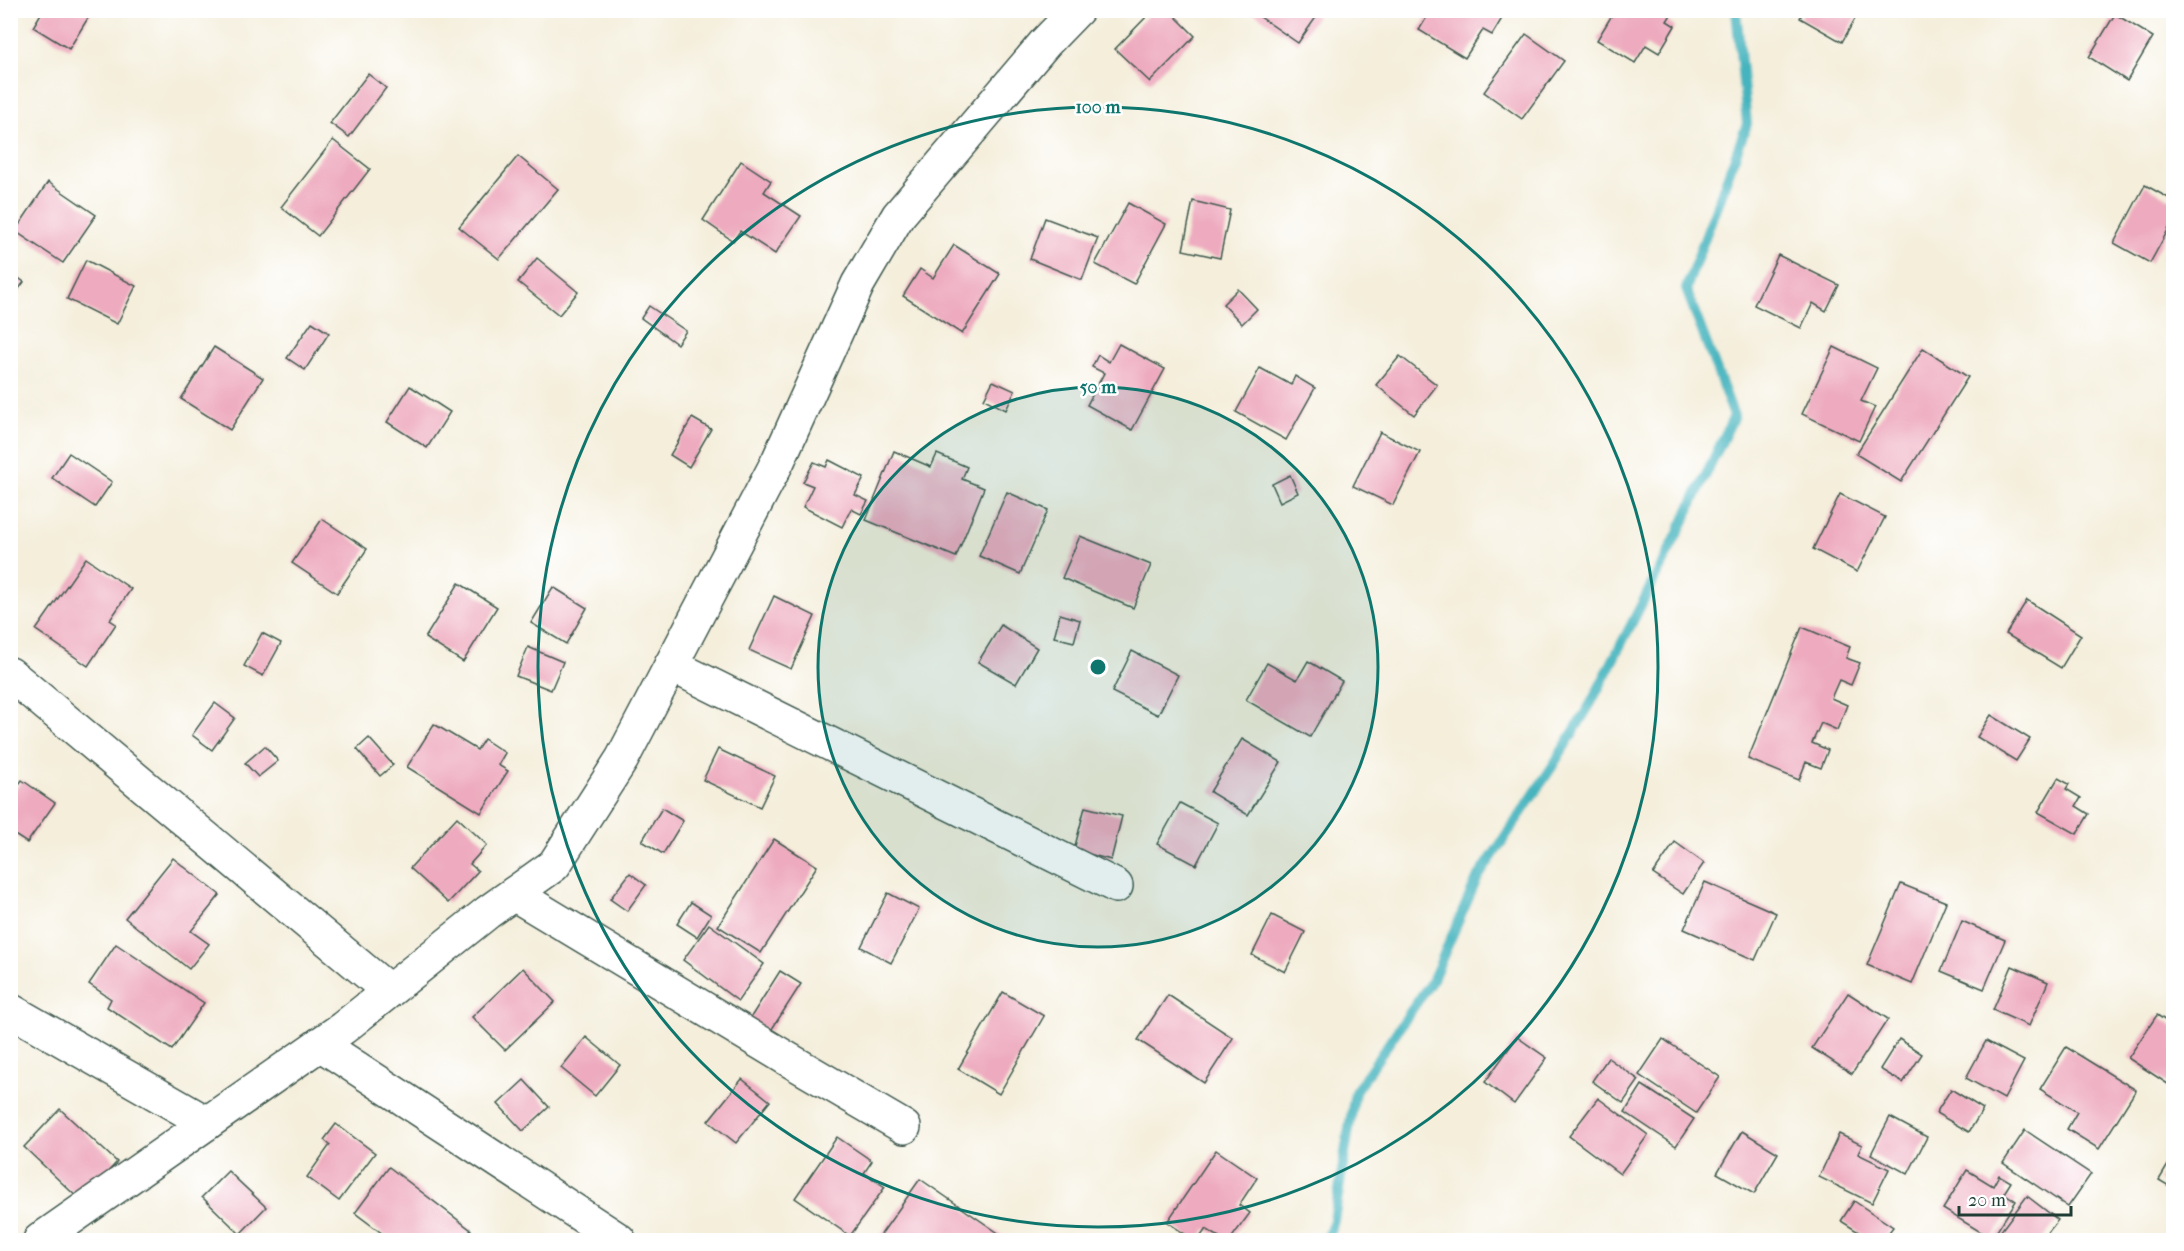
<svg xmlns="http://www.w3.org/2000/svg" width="2184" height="1251" font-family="'IM FELL French Canon',serif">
  <rect width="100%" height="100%" fill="#fff"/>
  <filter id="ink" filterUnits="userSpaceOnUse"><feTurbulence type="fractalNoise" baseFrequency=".0167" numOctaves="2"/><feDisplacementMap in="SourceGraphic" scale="12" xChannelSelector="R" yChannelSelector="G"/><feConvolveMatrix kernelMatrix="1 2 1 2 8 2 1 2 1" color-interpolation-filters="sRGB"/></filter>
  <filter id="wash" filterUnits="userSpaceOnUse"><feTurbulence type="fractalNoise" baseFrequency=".008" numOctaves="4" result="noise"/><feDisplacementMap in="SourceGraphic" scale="24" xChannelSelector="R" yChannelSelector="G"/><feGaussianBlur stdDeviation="1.35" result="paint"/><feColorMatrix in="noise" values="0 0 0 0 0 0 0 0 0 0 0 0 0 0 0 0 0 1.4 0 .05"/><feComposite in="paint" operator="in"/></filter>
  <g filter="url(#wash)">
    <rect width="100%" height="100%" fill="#f4eedb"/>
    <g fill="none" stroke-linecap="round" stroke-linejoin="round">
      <path stroke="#44b4be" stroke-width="10" d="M1327,1240L1334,1220L1355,1092L1433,979L1477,879L1552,767L1591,703L1677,535L1734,416L1686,289L1747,124L1736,10"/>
    </g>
    <g id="blocks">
      <g fill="#eeabbf">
        <path d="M43,10H93L69,49L33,27Z"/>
        <path d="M1153,10H1169L1195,36L1150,82L1115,49Z"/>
        <path d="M1250,10H1310L1317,16L1298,43Z"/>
        <path d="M1431,10H1507L1492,35L1483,30L1465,58L1419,30Z"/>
        <path d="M1615,10H1674L1667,21L1675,26L1659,53L1646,45L1635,63L1597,40Z"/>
        <path d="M1804,10H1860L1842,42L1800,18Z"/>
        <path d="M2115,14L2153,37L2127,81L2089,57Z"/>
        <path d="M1526,34L1564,61L1522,119L1484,92Z"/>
        <path d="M368,74L386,88L349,137L330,123Z"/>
        <path d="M333,140L370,169L318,236L281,207Z"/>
        <path d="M518,156L558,189L499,259L459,227Z"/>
        <path d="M741,161L771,181L764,192L801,216L775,254L740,231L733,241L703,220Z"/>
        <path d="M48,182L96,215L63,263L15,231Z"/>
        <path d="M2145,185L2174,201V219L2150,263L2114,243Z"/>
        <path d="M1193,201L1230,210L1220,258L1183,250Z"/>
        <path d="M1128,203L1166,224L1134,284L1095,264Z"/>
        <path d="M1045,218L1098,238L1082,280L1030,259Z"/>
        <path d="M954,245L1000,274L962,334L903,296L920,269L933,278Z"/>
        <path d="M1778,255L1839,285L1826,311L1813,303L1801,328L1754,305Z"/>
        <path d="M537,258L578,292L559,315L518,282Z"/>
        <path d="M86,260L136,286L117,324L67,299Z"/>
        <path d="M10,272L24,282L10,301Z"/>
        <path d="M1238,289L1257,309L1242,324L1223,304Z"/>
        <path d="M649,306L686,331L677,344L641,318Z"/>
        <path d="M312,322L329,333L305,370L287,358Z"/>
        <path d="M1119,344L1165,369L1132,430L1087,405L1104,373L1092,367L1098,355L1109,362Z"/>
        <path d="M214,347L263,378L230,430L181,399Z"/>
        <path d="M1834,347L1877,368L1861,401L1875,407L1859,441L1802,414Z"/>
        <path d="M1923,348L1968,377L1901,482L1856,454Z"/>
        <path d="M1400,356L1437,385L1414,415L1376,385Z"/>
        <path d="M1260,368L1291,385L1295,376L1315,388L1286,440L1236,412Z"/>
        <path d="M993,381L1015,391L1006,410L984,399Z"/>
        <path d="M410,386L450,412L427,448L387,422Z"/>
        <path d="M692,418L711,429L689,467L670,455Z"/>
        <path d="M1380,432L1420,452L1393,505L1353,486Z"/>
        <path d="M894,451L931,467L937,454L967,467L962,479L984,488L956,557L866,520Z"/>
        <path d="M69,453L112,482L95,507L52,478Z"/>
        <path d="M829,460L864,478L855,495L868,501L861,514L851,509L842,527L803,507L813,486L803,482L814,462L826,467Z"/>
        <path d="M1290,475L1298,493L1280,502L1272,484Z"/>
        <path d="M1007,492L1048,510L1020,574L979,556Z"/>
        <path d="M1840,494L1885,517L1857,572L1813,549Z"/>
        <path d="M322,519L367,549L337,593L292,563Z"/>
        <path d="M1080,536L1151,565L1133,608L1062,578Z"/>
        <path d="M86,558L131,589L110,620L116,624L88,666L36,630Z"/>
        <path d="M459,583L497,607L463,662L425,638Z"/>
        <path d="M553,587L587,608L566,644L531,623Z"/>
        <path d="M774,596L815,616L791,669L749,650Z"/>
        <path d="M2027,600L2081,635L2061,668L2006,634Z"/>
        <path d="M1060,614L1080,620L1074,642L1054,637Z"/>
        <path d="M1001,625L1037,648L1016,684L978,662Z"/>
        <path d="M1802,627L1850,647L1846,658L1860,663L1851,685L1839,680L1831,698L1847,705L1837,730L1821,723L1812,743L1828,750L1821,768L1806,762L1799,780L1748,759Z"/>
        <path d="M262,633L281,643L263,676L244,666Z"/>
        <path d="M528,647L563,662L551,690L516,676Z"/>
        <path d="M1132,651L1178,675L1158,715L1112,692Z"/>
        <path d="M1308,661L1342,681L1310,737L1246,700L1267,663L1297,680Z"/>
        <path d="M215,703L235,718L212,750L192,735Z"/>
        <path d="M1991,715L2030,739L2016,761L1977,737Z"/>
        <path d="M434,724L477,750L484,739L505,753L498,765L508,771L481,813L407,767Z"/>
        <path d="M369,738L393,765L380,776L357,749Z"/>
        <path d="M1242,739L1281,762L1248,815L1210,792Z"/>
        <path d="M265,746L278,761L258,777L245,763Z"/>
        <path d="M718,749L775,776L760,807L703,780Z"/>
        <path d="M2058,778L2069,784L2066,789L2081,798L2076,806L2089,814L2077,834L2038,812Z"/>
        <path d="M22,780L55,803L27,843L10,832V796Z"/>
        <path d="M1180,803L1218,823L1196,865L1157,844Z"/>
        <path d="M1085,807L1122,816L1111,860L1074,850Z"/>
        <path d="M662,808L683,821L663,854L642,841Z"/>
        <path d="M457,817L487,845L470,864L478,871L448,903L410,868Z"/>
        <path d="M774,839L817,866L761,953L718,926Z"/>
        <path d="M1675,842L1704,863L1683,894L1653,874Z"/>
        <path d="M173,858L220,895L191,931L209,944L189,969L125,918Z"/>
        <path d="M630,873L646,885L627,911L610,899Z"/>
        <path d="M1705,882L1776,913L1755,960L1684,929Z"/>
        <path d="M1901,884L1946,902L1912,984L1867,965Z"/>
        <path d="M888,893L919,909L891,963L861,947Z"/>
        <path d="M691,902L711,915L697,937L677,924Z"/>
        <path d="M1272,915L1305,932L1285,972L1252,955Z"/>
        <path d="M1962,921L2005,940L1984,989L1941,971Z"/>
        <path d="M709,924L764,964L738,1001L683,960Z"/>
        <path d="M116,944L204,1003L172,1050L107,1007L111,999L89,984Z"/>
        <path d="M2012,966L2048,982L2029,1026L1993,1010Z"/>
        <path d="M523,968L555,1002L505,1050L472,1017Z"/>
        <path d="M780,971L801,984L770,1032L749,1020Z"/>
        <path d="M1003,992L1044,1016L999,1094L958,1069Z"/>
        <path d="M1848,993L1888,1019L1852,1074L1812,1048Z"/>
        <path d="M1168,995L1233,1038L1204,1083L1138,1040Z"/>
        <path d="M2157,1015L2174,1026V1088L2128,1058Z"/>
        <path d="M586,1037L620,1065L595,1096L561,1068Z"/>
        <path d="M1517,1037L1547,1058L1514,1104L1485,1082Z"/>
        <path d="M1663,1039L1720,1077L1696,1113L1639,1075Z"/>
        <path d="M1899,1039L1922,1054L1903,1083L1880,1069Z"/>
        <path d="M1986,1041L2024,1061L2004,1099L1966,1078Z"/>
        <path d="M2066,1047L2136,1090L2099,1149L2067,1129L2077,1112L2040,1089Z"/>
        <path d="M1608,1058L1639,1080L1623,1103L1592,1081Z"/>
        <path d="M742,1079L770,1101L736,1143L708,1121Z"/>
        <path d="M524,1080L549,1107L523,1131L498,1104Z"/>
        <path d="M1642,1085L1694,1119L1676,1146L1625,1112Z"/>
        <path d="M1951,1089L1983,1109L1969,1132L1936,1113Z"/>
        <path d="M1598,1098L1648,1135L1620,1174L1569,1136Z"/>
        <path d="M60,1109L117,1162L81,1201L24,1147Z"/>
        <path d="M1890,1117L1927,1137L1908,1174L1871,1154Z"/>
        <path d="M336,1124L375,1153L339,1201L307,1177L330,1145L324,1140Z"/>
        <path d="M2025,1130L2091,1174L2068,1207L2003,1163Z"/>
        <path d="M1742,1131L1778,1153L1754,1194L1717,1173Z"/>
        <path d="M1839,1134L1862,1145L1858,1154L1889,1169L1872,1203L1819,1177Z"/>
        <path d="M837,1137L872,1161L864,1173L885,1187L850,1236L795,1198Z"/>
        <path d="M1216,1150L1257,1178L1239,1205L1250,1213L1230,1240H1224L1206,1229L1198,1240H1194L1167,1222Z"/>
        <path d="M2174,1155V1189L2159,1180Z"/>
        <path d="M389,1167L471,1230L463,1240H391L355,1213Z"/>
        <path d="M1967,1170L1993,1186L1999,1175L2011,1182L2004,1193L2016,1201L1992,1239L1943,1209Z"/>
        <path d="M228,1171L266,1207L240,1234L202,1197Z"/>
        <path d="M920,1179L1004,1237L1002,1240H877Z"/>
        <path d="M2027,1196L2058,1220L2042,1240H2003L1997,1236Z"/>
        <path d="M1854,1201L1893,1227L1883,1240H1871L1841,1221Z"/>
        <path d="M2174,1227V1240H2164Z"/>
      </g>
    </g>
  </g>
  <g filter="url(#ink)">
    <use href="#blocks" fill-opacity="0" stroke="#3f584d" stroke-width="1.5"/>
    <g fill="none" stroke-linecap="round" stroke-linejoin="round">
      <g stroke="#3f584d" stroke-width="36">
        <g id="street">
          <path d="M671,665L1116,886"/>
          <path d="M10,674L389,991"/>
          <path d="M514,894L786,1058L904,1127"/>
          <path d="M10,1010L207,1123"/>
          <path d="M320,1044L619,1240"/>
          <path d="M40,1240L343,1028L488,912L554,865L622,759L778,461L858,284L898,216L1045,43L1077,10"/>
        </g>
      </g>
      <use href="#street" stroke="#fff" stroke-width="33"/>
    </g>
  </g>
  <circle cx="1098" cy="667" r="280" fill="#0f766e" fill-opacity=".12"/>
  <g fill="none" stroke="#0f766e" stroke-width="3">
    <circle cx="1098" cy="667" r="280"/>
    <circle cx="1098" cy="667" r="560"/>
  </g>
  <circle cx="1098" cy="667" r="9" fill="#0f766e" stroke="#fff" stroke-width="3"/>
  <g font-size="18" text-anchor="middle" font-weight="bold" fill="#0f766e" stroke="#fff" stroke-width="5" stroke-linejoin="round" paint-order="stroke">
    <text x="1098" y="113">100 m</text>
    <text x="1098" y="393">50 m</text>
  </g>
  <rect width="2184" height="1251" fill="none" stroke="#fff" stroke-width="36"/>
  <path d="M1959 1206v9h112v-9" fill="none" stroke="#1f3d34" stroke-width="3"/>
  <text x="1968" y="1206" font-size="18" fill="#1f3d34" stroke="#ffffff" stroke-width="4.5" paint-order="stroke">20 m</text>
</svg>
